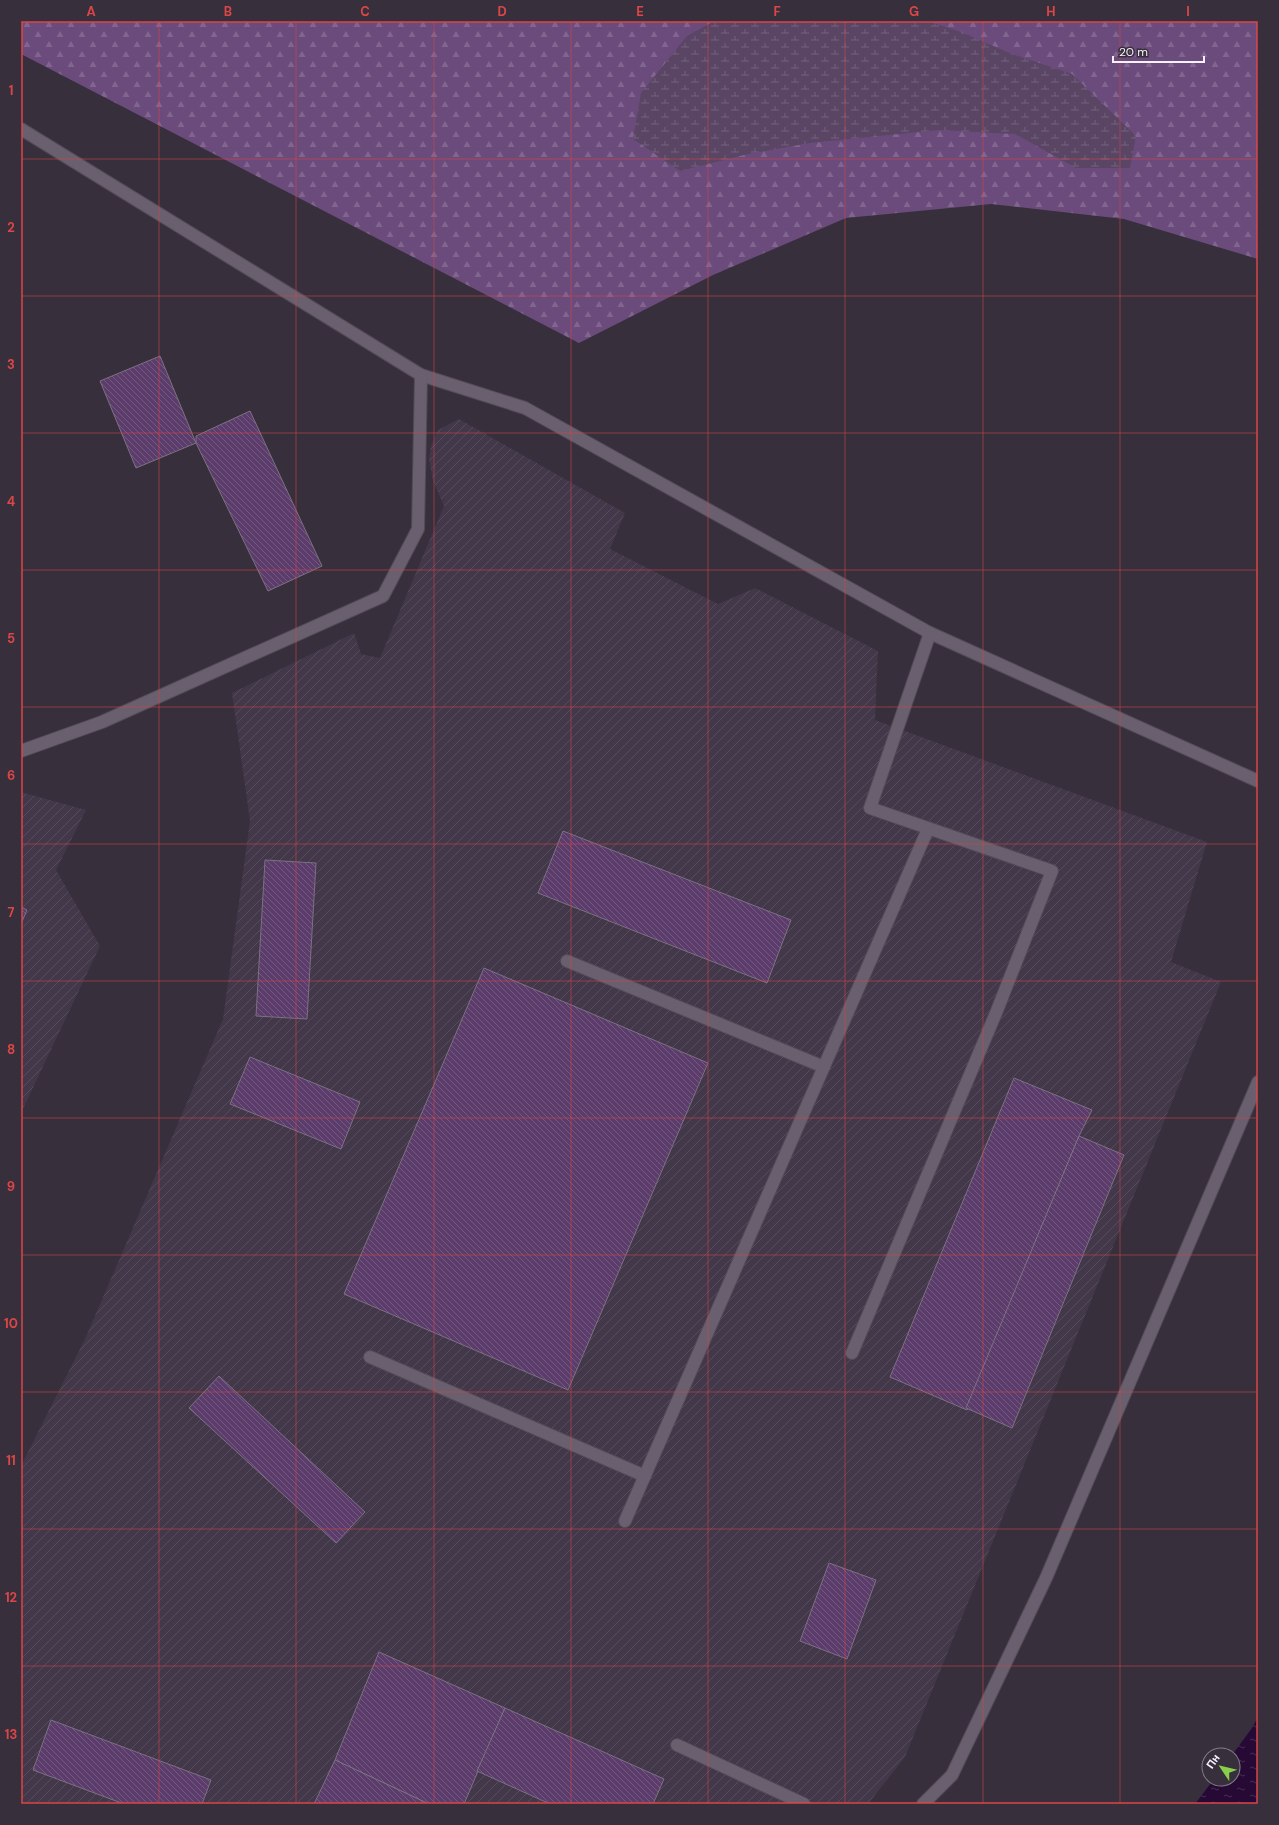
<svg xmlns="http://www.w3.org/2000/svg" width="1279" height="1825" font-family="'DM Sans',sans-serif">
  <defs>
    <pattern id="industrial-furrows" width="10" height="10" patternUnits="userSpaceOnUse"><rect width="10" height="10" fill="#43374a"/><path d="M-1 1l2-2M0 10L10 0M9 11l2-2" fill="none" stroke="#564b5c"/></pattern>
    <pattern id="forest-firs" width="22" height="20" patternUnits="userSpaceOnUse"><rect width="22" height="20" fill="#6b4b7c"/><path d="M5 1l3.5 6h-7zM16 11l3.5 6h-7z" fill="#81658f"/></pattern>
    <pattern id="wetland-marsh" width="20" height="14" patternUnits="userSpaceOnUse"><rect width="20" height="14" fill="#5a4565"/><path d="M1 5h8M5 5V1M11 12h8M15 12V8" fill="none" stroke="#72607c"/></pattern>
    <pattern id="water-ripples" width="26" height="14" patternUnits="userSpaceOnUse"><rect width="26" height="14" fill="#270935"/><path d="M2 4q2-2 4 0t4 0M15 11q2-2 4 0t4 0" fill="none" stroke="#472d53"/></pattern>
    <pattern id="building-back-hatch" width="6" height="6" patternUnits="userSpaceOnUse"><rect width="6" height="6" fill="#5b3c6b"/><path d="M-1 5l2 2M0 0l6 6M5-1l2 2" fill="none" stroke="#735981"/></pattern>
  </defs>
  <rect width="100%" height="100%" fill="#372f3c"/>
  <g fill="url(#industrial-furrows)">
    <path d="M459,419L625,513L610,549L718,604L755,588L878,651L875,720L1207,842L1171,962L1221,982L905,1757L868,1804H21V1466L85,1339L223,1019L250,821L232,693L354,633L361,654L380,658L444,506L433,481L429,459L431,446L438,430Z"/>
    <path d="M21,792L86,810L56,870L100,946L21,1113Z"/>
  </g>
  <path fill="url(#forest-firs)" d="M21,21H1258V259L1124,219L991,204L846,218L713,275L579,343L21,54Z"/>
  <path fill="url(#wetland-marsh)" d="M714,21H927L961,32L1012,54L1072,74L1136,136L1130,168H1076L1015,134L939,130L810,143L748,154L680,171L633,139L641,93L687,36Z"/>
  <path fill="url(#water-ripples)" d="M1258,1717V1804H1195L1214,1779H1233L1232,1755L1252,1728Z"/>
  <g fill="url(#building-back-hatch)" stroke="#7b7281">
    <path d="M160,356L196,443L136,468L100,381Z"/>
    <path d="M250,411L322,566L268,591L196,443V436Z"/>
    <path d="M563,831L791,920L767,983L538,893Z"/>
    <path d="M265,860L316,863L307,1019L256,1016Z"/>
    <path d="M21,907L27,910L21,924Z"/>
    <path d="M484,968L708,1063L568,1390L344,1294Z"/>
    <path d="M250,1057L360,1102L341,1149L230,1104Z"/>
    <path d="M1014,1078L1092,1110L1079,1136L967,1410L890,1377Z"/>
    <path d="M1079,1136L1124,1155L1012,1428L966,1408Z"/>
    <path d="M219,1376L365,1512L336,1543L189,1408Z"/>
    <path d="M829,1563L876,1580L847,1659L800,1641Z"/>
    <path d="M379,1652L505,1708L464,1804H429L335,1760Z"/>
    <path d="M505,1708L664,1779L653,1804H550L477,1771Z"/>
    <path d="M51,1720L211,1780L202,1804H124L33,1770Z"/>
    <path d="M335,1760L429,1804H314Z"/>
  </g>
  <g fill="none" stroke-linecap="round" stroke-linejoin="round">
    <g stroke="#524b56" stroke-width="14">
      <g id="minor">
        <path d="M21,129L421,375L525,408L930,633L1258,781"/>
        <path d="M21,751L102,722L383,596L418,529L421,375"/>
        <path d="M567,961L824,1067"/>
        <path d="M852,1353L996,1013L1052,871L870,808L930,633"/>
        <path d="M370,1357L645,1476"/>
        <path d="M625,1521L928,829"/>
        <path d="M677,1745L804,1804"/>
        <path d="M923,1804L952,1775L1046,1578L1258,1082"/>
      </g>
    </g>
    <use href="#minor" stroke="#695f6e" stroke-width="12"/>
  </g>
  <path fill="none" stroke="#db4647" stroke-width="1" stroke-opacity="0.55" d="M159,21V1804M296,21V1804M434,21V1804M571,21V1804M708,21V1804M845,21V1804M983,21V1804M1120,21V1804M21,159H1258M21,296H1258M21,433H1258M21,570H1258M21,707H1258M21,844H1258M21,981H1258M21,1118H1258M21,1255H1258M21,1392H1258M21,1529H1258M21,1666H1258"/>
  <rect width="1279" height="1825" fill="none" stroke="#372f3c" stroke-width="44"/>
  <g transform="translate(1221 1767) rotate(305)"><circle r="19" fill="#372f3c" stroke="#837d88"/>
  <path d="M0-3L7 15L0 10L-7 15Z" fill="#87cf4a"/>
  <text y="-6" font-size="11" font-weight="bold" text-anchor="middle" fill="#f6f1f9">Пн</text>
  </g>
  <path d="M1113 56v6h91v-6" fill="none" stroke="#f6f1f9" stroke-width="2"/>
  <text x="1119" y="56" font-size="12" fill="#f6f1f9" stroke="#372f3c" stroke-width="3" paint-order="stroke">20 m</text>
  <rect x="22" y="22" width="1235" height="1781" fill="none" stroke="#db4647" stroke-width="1.5"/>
  <g font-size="13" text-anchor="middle" font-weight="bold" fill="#db4647">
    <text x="91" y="16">A</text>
    <text x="228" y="16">B</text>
    <text x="365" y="16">C</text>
    <text x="502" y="16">D</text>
    <text x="640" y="16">E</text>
    <text x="777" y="16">F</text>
    <text x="914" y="16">G</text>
    <text x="1051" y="16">H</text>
    <text x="1188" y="16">I</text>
    <text x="11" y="95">1</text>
    <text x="11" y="232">2</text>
    <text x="11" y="369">3</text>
    <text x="11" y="506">4</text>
    <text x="11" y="643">5</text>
    <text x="11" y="780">6</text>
    <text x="11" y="917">7</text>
    <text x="11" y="1054">8</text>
    <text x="11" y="1191">9</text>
    <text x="11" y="1328">10</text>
    <text x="11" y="1465">11</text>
    <text x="11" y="1602">12</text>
    <text x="11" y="1739">13</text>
  </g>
</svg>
